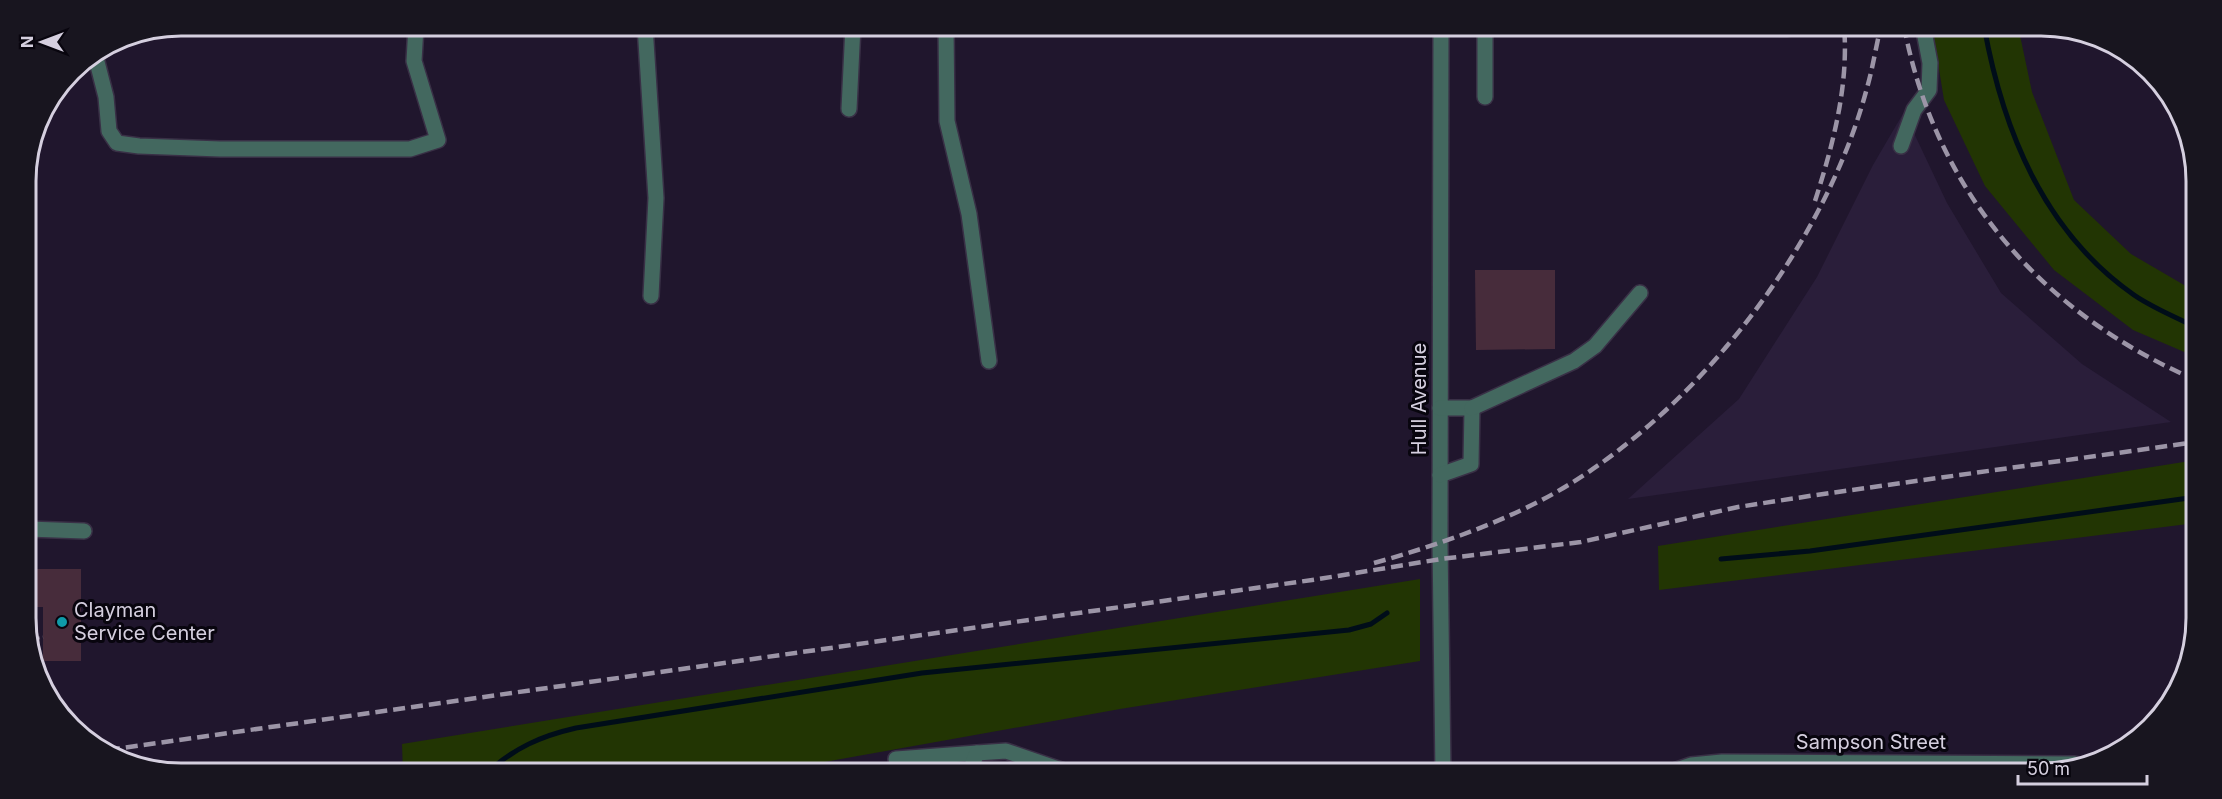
<svg xmlns="http://www.w3.org/2000/svg" width="2222" height="799" font-family="Inter,sans-serif">
  <rect width="100%" height="100%" fill="#20162d"/>
  <path fill="#2a1e3a" d="M1904,112L1947,203L2001,293L2082,364L2171,422L1628,499L1739,399L1817,277L1873,165Z"/>
  <g fill="#223503">
    <path d="M1932,26H2018L2032,92L2074,200L2131,254L2196,292V357L2133,330L2054,270L1985,186L1944,100Z"/>
    <path d="M2196,460V523L1659,590L1658,546Z"/>
    <path d="M1420,579V661L1120,709L763,773H403L402,744Z"/>
  </g>
  <g fill="none" stroke-linecap="round" stroke-linejoin="round">
    <g stroke="#000d19" stroke-width="5">
      <path d="M1984,26C2003,131 2044,232 2134,295C2153,308 2175,317 2196,327"/>
      <path d="M1721,559L1810,551L2196,497"/>
      <path d="M487,773C514,748 541,736 576,728L922,673L1349,630L1371,624L1387,613"/>
    </g>
  </g>
  <g fill="#472c3b">
    <path d="M1475,270H1555V349L1476,350Z"/>
    <path d="M28,569H81V661H43V607H28Z"/>
  </g>
  <g fill="none" stroke-linecap="round" stroke-linejoin="round">
    <g stroke="#393046" stroke-width="18">
      <g id="minor">
        <path d="M645,26L656,198L651,296"/>
        <path d="M946,26L947,121L969,214L989,361"/>
        <path d="M1441,26L1440,543L1443,773"/>
        <path d="M1441,26L1786,29L1798,26"/>
        <path d="M1485,26V97"/>
        <path d="M95,54L106,97L109,131L117,143L139,146L220,149H410L438,140L414,61L416,26"/>
        <path d="M849,109L853,26"/>
        <path d="M1901,146L1914,110L1929,90L1930,63L1923,26"/>
        <path d="M1440,408H1472L1471,464L1440,475"/>
        <path d="M1472,408L1574,361L1595,346L1640,293"/>
        <path d="M28,529L84,531"/>
        <path d="M896,759L977,753"/>
        <path d="M969,773L977,753L1006,751L1070,773"/>
        <path d="M1668,773L1691,765L1722,762L2075,764"/>
      </g>
    </g>
    <path stroke="#766e82" stroke-width="3" stroke-dasharray="3 3" stroke-linecap="butt" d="M35,661V639L43,637"/>
    <use href="#minor" stroke="#43685f" stroke-width="15"/>
    <g stroke="#9c95a7" stroke-width="4.5" stroke-dasharray="12 6" stroke-linecap="butt">
      <path d="M1904,26C1935,191 2042,314 2196,380"/>
      <path d="M1815,201C1833,145 1849,85 1844,26"/>
      <path d="M1374,563C1431,547 1487,528 1540,501C1689,423 1824,250 1867,88C1873,67 1876,46 1881,26"/>
      <path d="M108,750L1319,579L1441,559L1581,542L1738,507L1816,495L2196,442"/>
    </g>
  </g>
  <circle fill="#0f9aa8" stroke="#08050e" stroke-width="2" cx="62" cy="622" r="6"/>
  <g text-anchor="middle" stroke-width="6" stroke-linejoin="round" paint-order="stroke">
    <g font-size="20" fill="#d5cfdf" stroke="#08050e">
      <text transform="translate(1419 399) rotate(-90)" y="7">Hull Avenue</text>
      <text x="1871" y="749">Sampson Street</text>
    </g>
    <g font-size="20" fill="#d5cfdf" stroke="#08050e" text-anchor="start">
      <text x="74" y="617">Clayman<tspan x="74" dy="23">Service Center</tspan></text>
    </g>
  </g>
  <path d="M0 0H2222V799H0ZM181 36H2041A145 145 0 0 1 2186 181V618A145 145 0 0 1 2041 763H181A145 145 0 0 1 36 618V181A145 145 0 0 1 181 36Z" fill="#18151f" fill-rule="evenodd"/>
  <path fill="none" stroke="#d5cfdf" stroke-width="3" d="M181 36H2041A145 145 0 0 1 2186 181V618A145 145 0 0 1 2041 763H181A145 145 0 0 1 36 618V181A145 145 0 0 1 181 36Z"/>
  <g transform="translate(42 42) rotate(270)" stroke="#08050e" stroke-width="4.5" paint-order="stroke">
  <path d="M0-4.5L10 22L0 15L-10 22Z" fill="#d5cfdf"/>
  <text y="-9" font-size="16" font-weight="bold" text-anchor="middle" fill="#d5cfdf">N</text>
  </g>
  <path d="M2018 775v9h129v-9" fill="none" stroke="#d5cfdf" stroke-width="3"/>
  <text x="2027" y="775" font-size="18" fill="#d5cfdf" stroke="#08050e" stroke-width="4.5" paint-order="stroke">50 m</text>
</svg>
